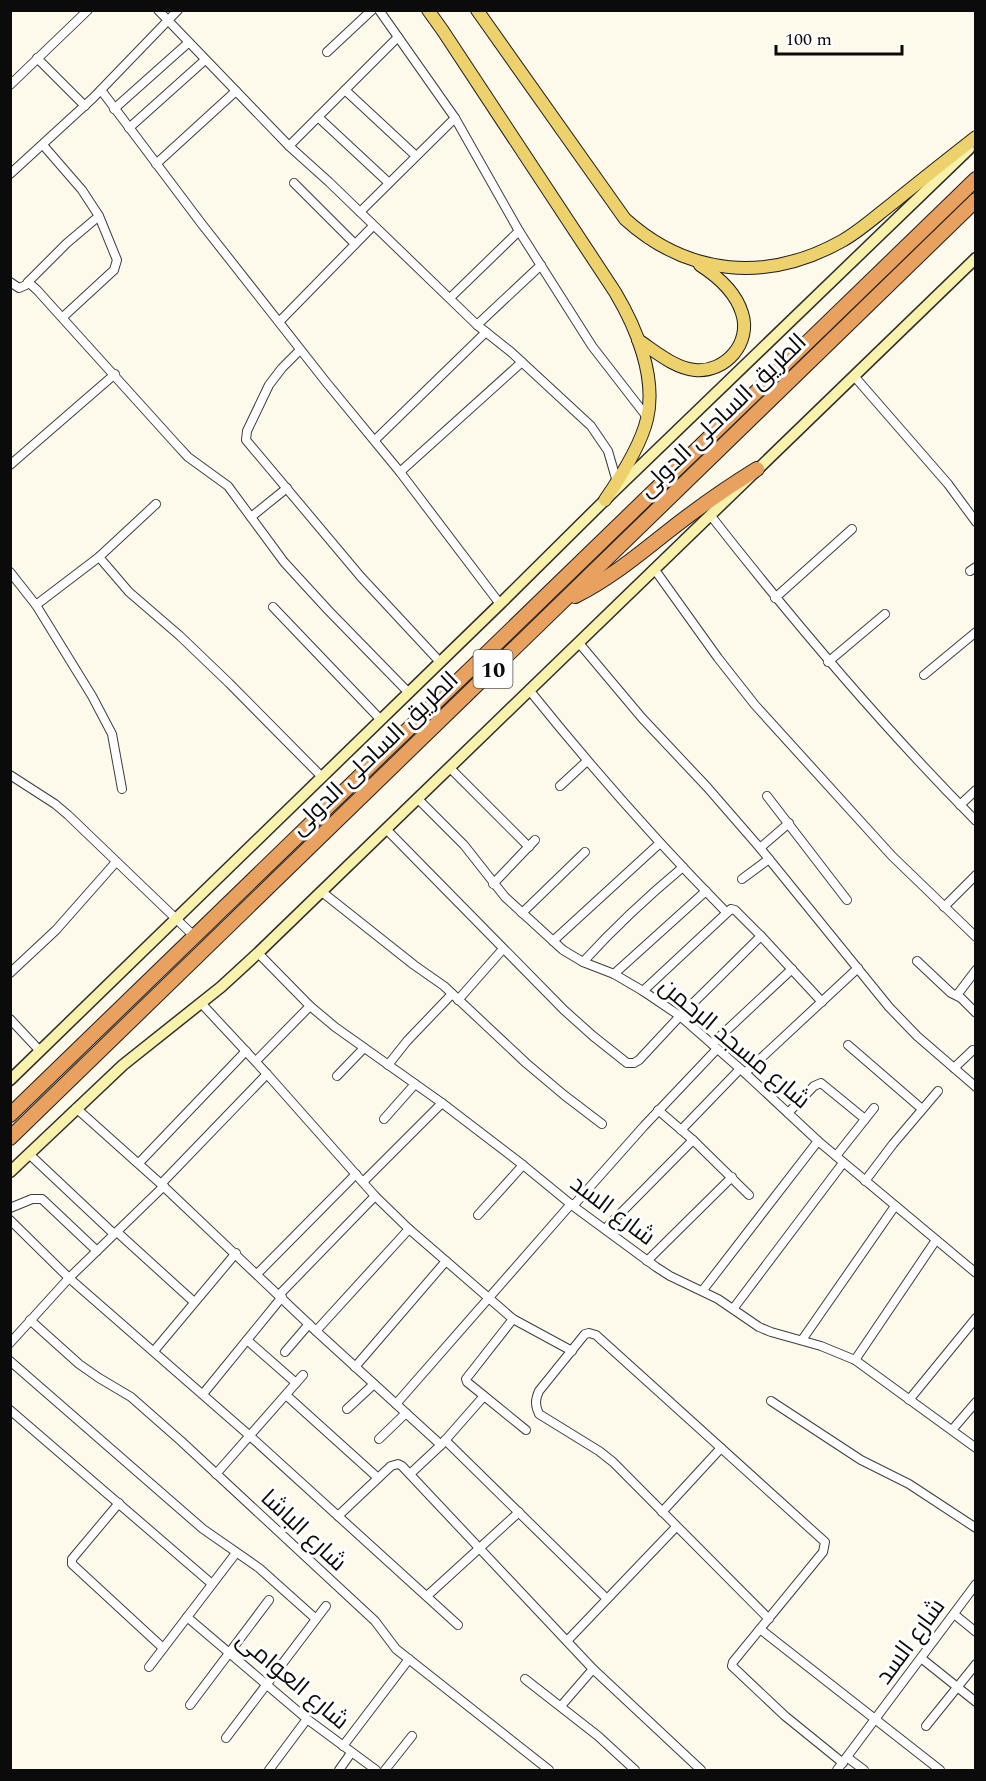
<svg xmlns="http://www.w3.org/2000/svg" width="986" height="1781" font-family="Spectral,Cairo,serif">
  <rect width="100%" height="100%" fill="#fdfaeb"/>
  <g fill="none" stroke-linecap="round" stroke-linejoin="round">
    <g stroke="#3e3e3e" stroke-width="10">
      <g id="street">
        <path d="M158,10L289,146L329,182L477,325L511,352L591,426L608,451L617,482"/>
        <path d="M379,10L455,118L519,231L592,346L647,417"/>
        <path d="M398,37L345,90L416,156"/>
        <path d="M327,52L372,10"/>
        <path d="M37,58L85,106"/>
        <path d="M10,85L88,10"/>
        <path d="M101,90L201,223L326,382L400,472L500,604"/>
        <path d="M114,109L188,43"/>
        <path d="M318,117L389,183"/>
        <path d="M129,128L205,60"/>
        <path d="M43,145L82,190L99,216L117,260L114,270L63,317"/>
        <path d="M289,146L345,90"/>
        <path d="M156,164L236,91"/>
        <path d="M10,174L93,98L178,10"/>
        <path d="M294,183L355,244"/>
        <path d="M360,212L455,118"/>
        <path d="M10,282L19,288L26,285L28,282L37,290L176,444L188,457L228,486L284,562L328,610L409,693"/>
        <path d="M28,282L67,243L99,216"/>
        <path d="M450,298L519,231"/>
        <path d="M280,321L373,226"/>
        <path d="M477,325L541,265"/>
        <path d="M300,350L282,368L269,385L247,431L246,440L361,577L440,662"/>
        <path d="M854,376L948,484L976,522"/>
        <path d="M375,440L486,332"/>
        <path d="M10,465L115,374"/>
        <path d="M400,472L522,362"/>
        <path d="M711,516C794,622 881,725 976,821"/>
        <path d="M251,517L287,488"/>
        <path d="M99,557L129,592L180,636L229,683L322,777"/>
        <path d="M655,570L718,658L755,705L892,856L976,937"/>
        <path d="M970,571L976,567"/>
        <path d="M10,572L36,605L92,696L112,734L122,789"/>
        <path d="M775,598L852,529"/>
        <path d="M36,605L99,557L156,504"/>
        <path d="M273,607L381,720"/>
        <path d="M579,643L642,718L707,787L760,848L889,1007L917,1036L976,1087"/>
        <path d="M828,662L885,614"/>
        <path d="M924,675L976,632"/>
        <path d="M530,691C592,768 657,842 726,912"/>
        <path d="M450,768L529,847"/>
        <path d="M10,775L55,804L68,815L194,936"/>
        <path d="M560,786L587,761"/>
        <path d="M767,796L847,900"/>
        <path d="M418,799L464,845L505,897L563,950L583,962L614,974L643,991L680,1016L745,1073L818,1141L976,1273"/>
        <path d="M960,805L976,790"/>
        <path d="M387,830L564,1010L593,1036L627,1063H634L639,1060L680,1016L761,936"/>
        <path d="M760,848L789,823"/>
        <path d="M742,879L769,859"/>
        <path d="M493,884L535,840"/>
        <path d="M322,892L414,965L444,986L526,1063L564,1095L602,1124"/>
        <path d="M944,907L976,875"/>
        <path d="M522,913L585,852"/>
        <path d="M553,941L660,843"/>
        <path d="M258,953L310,1006L335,1027L442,1103L523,1165L573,1206L656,1267L670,1276L718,1299L759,1327L771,1332L821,1346L855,1360L976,1448"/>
        <path d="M917,961L951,993L961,998L976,1013"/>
        <path d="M583,962C614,928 647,897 683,867"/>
        <path d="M10,973L56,930L116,862"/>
        <path d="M614,974L706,891"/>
        <path d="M643,991L731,909L735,910L761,936L822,1002"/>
        <path d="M957,995L976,970"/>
        <path d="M458,1000L503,949"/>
        <path d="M201,1003L267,1074L375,1196L409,1229L513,1319L572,1351"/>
        <path d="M10,1019L40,1051"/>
        <path d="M712,1044L792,969"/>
        <path d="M848,1045L922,1109"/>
        <path d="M256,1061L310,1006"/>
        <path d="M388,1065L407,1041L452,994"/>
        <path d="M954,1068L973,1050"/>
        <path d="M745,1073L858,968"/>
        <path d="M337,1076L364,1048"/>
        <path d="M76,1108L161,1184L316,1331L441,1445"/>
        <path d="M658,1110L693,1140L749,1195"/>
        <path d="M788,1113L814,1086L821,1083L865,1119"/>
        <path d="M384,1119L415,1084"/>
        <path d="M681,1130L740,1069"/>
        <path d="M29,1154L114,1234"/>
        <path d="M836,1156L874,1108"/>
        <path d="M139,1163L246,1051"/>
        <path d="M865,1181L893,1144L938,1091"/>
        <path d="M363,1182L442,1103"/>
        <path d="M161,1184L267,1074"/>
        <path d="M573,1206L644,1126L717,1049"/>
        <path d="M10,1208L32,1199H42L97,1251"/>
        <path d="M478,1215L523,1165"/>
        <path d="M10,1220L69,1278L250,1436L458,1625"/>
        <path d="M605,1229L693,1140"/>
        <path d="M117,1232L194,1302"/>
        <path d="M647,1261L732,1177"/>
        <path d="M257,1274L356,1174"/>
        <path d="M703,1290L818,1141"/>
        <path d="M279,1295L375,1196"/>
        <path d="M733,1309L843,1163"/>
        <path d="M513,1319L466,1379L467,1382L526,1430"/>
        <path d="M30,1320L79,1364L99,1378L131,1397L181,1441L375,1621L396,1649L549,1770"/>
        <path d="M316,1331L409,1229"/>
        <path d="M247,1340L296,1383"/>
        <path d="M802,1340L895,1206"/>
        <path d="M10,1343L69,1278L164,1186"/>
        <path d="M154,1351L236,1253"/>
        <path d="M285,1352L309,1324"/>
        <path d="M855,1360L936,1240"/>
        <path d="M10,1361L203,1529L259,1568L316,1619"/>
        <path d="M355,1367L446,1261"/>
        <path d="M203,1394L282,1297"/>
        <path d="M286,1395L378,1478"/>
        <path d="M909,1400L976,1318"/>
        <path d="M771,1401L861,1460L909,1484L976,1528"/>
        <path d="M396,1404L571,1204"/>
        <path d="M347,1409L374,1384"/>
        <path d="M10,1410L212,1584"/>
        <path d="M952,1430L976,1402"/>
        <path d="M379,1439L406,1413"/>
        <path d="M445,1440L607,1599"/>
        <path d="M216,1474L303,1375"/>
        <path d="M410,1474L441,1445L484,1396"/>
        <path d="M119,1503L72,1559V1564L163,1648"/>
        <path d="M662,1512L721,1448"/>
        <path d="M338,1516L391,1466L398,1464L402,1466L593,1669L701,1770"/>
        <path d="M427,1596L519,1512"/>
        <path d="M954,1614L976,1632"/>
        <path d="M187,1617L307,1719L376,1770"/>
        <path d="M769,1619L613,1462L599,1451L539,1414C535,1405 535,1400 539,1391L585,1334L589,1333L596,1335L825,1542L823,1552L733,1662L732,1666L785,1716L843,1763"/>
        <path d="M760,1629L940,1770"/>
        <path d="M567,1641L676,1527"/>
        <path d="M921,1658L976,1702"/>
        <path d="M149,1667L236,1553"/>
        <path d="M525,1679L598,1736L635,1770"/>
        <path d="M190,1705L269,1600"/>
        <path d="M561,1706L593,1669"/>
        <path d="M926,1726L976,1664"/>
        <path d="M226,1738L326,1606"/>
        <path d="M343,1746L409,1659"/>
        <path d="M848,1758L864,1770"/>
        <path d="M269,1770L307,1719"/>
        <path d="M339,1770L351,1753"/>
        <path d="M385,1770L412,1736"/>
        <path d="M837,1770L976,1584"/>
      </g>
    </g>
    <g stroke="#2d2d2d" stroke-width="13">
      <g id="secondary">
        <path d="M10,1080L500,604L605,500L969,149"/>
        <path d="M10,1172L123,1065L221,987L258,953L976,258"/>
      </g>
    </g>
    <g stroke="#1c1c1c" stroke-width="14">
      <g id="primary">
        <path d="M428,10L443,31L615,292C636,327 657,377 647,419C641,445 620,478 605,500"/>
        <path d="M477,10L625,219C688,276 767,283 842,241C860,231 876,216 893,203C920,181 948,159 976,137"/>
        <path d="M638,340C655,351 674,368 695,370C725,373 752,343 742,313C736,293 717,276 700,265"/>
      </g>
    </g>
    <g stroke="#1c1c1c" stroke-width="16">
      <g id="highway">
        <path d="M575,596C609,579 637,556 666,533C695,510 726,488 757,469"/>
        <path d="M10,1115L976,179"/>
        <path d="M10,1138L976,200"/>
      </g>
    </g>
    <use href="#street" stroke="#fff" stroke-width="8"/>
    <use href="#secondary" stroke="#f8f2ac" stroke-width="10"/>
    <use href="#primary" stroke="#edd16c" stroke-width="12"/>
    <use href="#highway" stroke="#e8a15f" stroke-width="14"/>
  </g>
  <g text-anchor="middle" stroke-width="6" stroke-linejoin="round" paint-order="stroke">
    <rect fill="#fff" stroke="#545454" stroke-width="1.5" x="473.5" y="650" width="39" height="38" rx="4.5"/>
    <g font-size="22" font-weight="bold" fill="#0b0b0b">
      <text x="493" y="677">10</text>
    </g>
    <g font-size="24" fill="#0b0b0b" stroke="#fff">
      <text transform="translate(722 415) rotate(-44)" y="8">الطريق الساحلى الدولى</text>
      <text transform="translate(374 753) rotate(-44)" y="8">الطريق الساحلى الدولى</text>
      <text transform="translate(735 1043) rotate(40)" y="8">شارع مسجد الرحمن</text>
      <text transform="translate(613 1210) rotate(37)" y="8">شارع السد</text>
      <text transform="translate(304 1530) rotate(43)" y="8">شارع الباشا</text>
      <text transform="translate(910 1641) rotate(-54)" y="8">شارع السد</text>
      <text transform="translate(293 1680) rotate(40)" y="8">شارع العوامى</text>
    </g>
  </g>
  <rect width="986" height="1781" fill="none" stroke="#0b0b0b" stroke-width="24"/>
  <path d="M776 45v9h126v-9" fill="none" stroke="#0b0b0b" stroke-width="3"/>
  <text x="785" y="45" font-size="18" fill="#0b0b0b" stroke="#ffffff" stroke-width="4.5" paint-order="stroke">100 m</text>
</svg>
